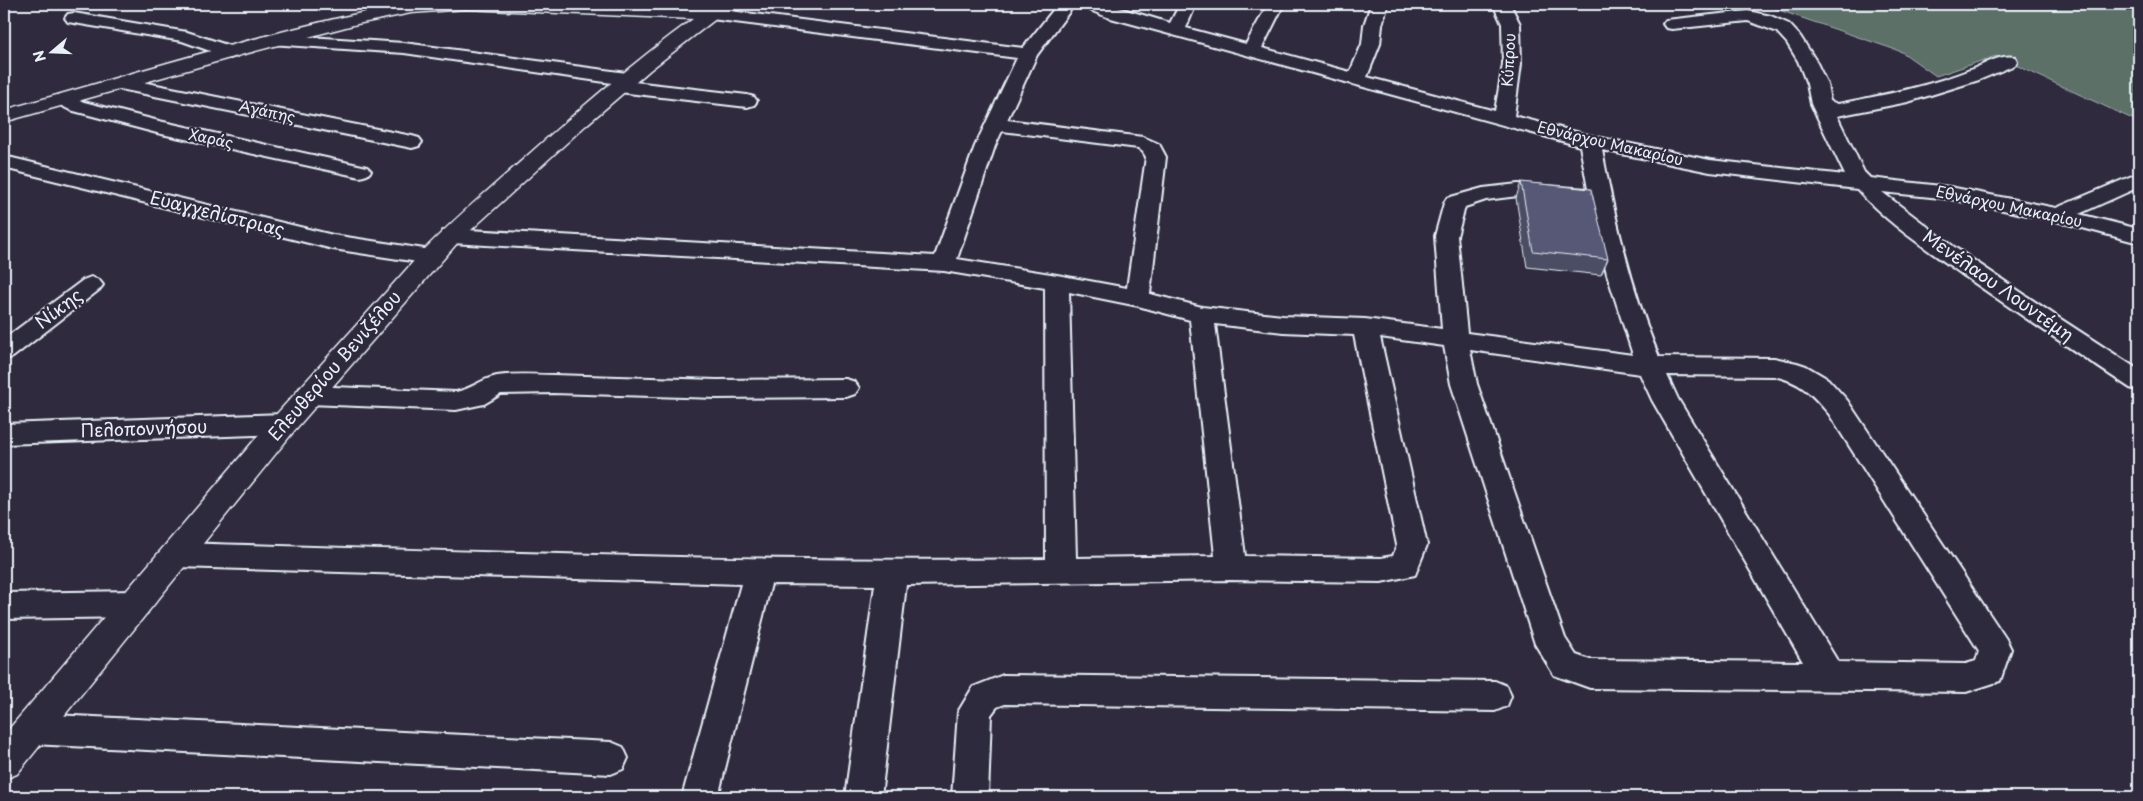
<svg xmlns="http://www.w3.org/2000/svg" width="2143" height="801" font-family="'Playpen Sans',sans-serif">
  <rect width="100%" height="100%" fill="#2f2a3d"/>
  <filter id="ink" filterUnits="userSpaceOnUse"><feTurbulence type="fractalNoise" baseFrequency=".02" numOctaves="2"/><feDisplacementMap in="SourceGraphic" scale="10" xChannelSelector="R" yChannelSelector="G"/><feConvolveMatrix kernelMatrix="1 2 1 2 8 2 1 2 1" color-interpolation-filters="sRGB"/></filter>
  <g filter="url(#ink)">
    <path fill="#5c6f68" stroke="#a2b0b0" d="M1761,4H2139V122L1996,56L1936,76L1902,52Z"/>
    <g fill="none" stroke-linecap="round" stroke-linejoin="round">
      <g stroke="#e8f1f8" stroke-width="4">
        <g id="minor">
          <path d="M709,4H726L722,10L1023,48L1058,4H1075L1037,55L1007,120L1143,137L1159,144L1166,157L1150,294L1202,307L1283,316L1365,319L1442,329L1435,236L1444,203L1447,198L1483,188L1518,184L1588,189L1580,146L1107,17L1085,8L1083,4H1106L1170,23L1180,4H1196L1186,28L1246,44L1268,4H1284L1262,48L1350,72L1362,44L1364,25L1371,4H1388L1382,25L1380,44L1367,77L1495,111L1503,64L1502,24L1493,4H1510L1520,24L1521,64L1514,116L1592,136L1710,160L1845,175L1811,104L1807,84L1798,61L1787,43L1777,32L1748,21L1672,29L1666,28L1663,24L1666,20L1748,11L1771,16L1789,24L1800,36L1816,61L1827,84L1830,101L1838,104C1884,95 1931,86 1975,68C1987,63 2001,54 2015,57L2017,61L2015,65L1979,80L1908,102L1837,116L1864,172L1870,178L1950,187L2056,208L2139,173V187L2079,214L2139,229V243L2056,221L1950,199L1882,192L1957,249L2056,316L2139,370V391L2130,388C2074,351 2018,313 1963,275C1927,249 1886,223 1857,189L1710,172L1602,150C1615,221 1632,291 1659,357L1774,358L1797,363L1806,366L1828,379L1847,400L2006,639L2011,649L2000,681L1966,692L1590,688L1554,675L1535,644L1451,384L1444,346L1380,337L1427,545L1415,575L1381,582L1231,580L906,585L881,797H845L875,585L771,584L718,797H682L741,584L177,567L166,563L162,555L166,547L177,543C467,551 756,563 1046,559L1045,288L944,271L451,243L443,241L440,236L443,231L451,229L935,256L975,146L1017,58L711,19L705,18L702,14ZM1002,131L1138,148L1143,152L1146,157L1127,288L1057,275L957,259L995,146ZM1518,196L1591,203L1607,274L1633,355L1467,333L1457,236L1465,207L1486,200ZM1069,292L1138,306L1190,320L1215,556L1076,558ZM1215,324L1283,332L1354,335L1397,545L1393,556L1381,558L1245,556ZM1470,350L1640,374L1652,400L1803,662L1590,660L1576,655L1565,638L1477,384ZM1667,375L1774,376C1801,382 1811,393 1829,414L1979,651L1976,661L1966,664L1838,662L1678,399Z"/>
          <path d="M74,13L187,32L236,48L239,52L236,56L230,58L182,41L68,22L65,18L68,14Z"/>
          <path d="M276,35L404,43L627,73L634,75L636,79L634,82L747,95L754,97L757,101L754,105L747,107L619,92L612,90L609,86L612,83L404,53L270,44L267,40L270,36Z"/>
          <path d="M122,78L412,136L419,138L422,142L419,146L412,148L115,88L112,84L115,80Z"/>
          <path d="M65,94L84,102L159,121L367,167L371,171L367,175L360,177L157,133L70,110L58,104L55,100L58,96Z"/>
          <path d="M4,156L333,235L431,250L439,252L443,257L439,262L431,264L333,249L4,168Z"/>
          <path d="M91,277L99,280L103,285L99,290L13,357L4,359V339L83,280Z"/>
          <path d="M553,375L717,380L846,379L855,382L859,388L855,394L846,397L717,398L553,393L501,394L484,404L456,410L309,404L300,402L296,395L300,388L309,386L456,392C471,389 482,379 497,376C515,373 535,375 553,375Z"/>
          <path d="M284,414L293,417L297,424L293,431L284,434L4,444V424Z"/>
          <path d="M136,591L147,595L151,604L147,613L136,617L4,619V593Z"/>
          <path d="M1003,675L1495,681L1507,686L1511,696L1507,706L1495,711L1005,704L997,707L991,715L988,797H952L958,712L973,687Z"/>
          <path d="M32,714L611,742L623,747L628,758L623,769L611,774L32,744L20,740L15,729L20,718Z"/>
        </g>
      </g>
      <g stroke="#e8f1f8" stroke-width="3">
        <path id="tertiary" d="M405,4H594L708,8L719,4H742L739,8L717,18L650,70L585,126L459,241L294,431L17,774L4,779V735L274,417L422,252C452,221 485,193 518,164C574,114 631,64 693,19L466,9L411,13L357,24L237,56L4,122V110C137,73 269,30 405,4Z"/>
      </g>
      <use href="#minor" fill="#2f2a3d" fill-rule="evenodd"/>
      <use href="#tertiary" fill="#2f2a3d" fill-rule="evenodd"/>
    </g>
    <path fill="#4b4d65" stroke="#e8f1f8" d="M1521,182L1608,259L1601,275L1527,267L1516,198Z"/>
    <path fill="#575976" stroke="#e8f1f8" d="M1521,182L1591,189L1608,259L1533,251Z"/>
  </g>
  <g text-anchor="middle" stroke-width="4.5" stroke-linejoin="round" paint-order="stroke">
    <g font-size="15" fill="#e8f1f8" stroke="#2f2a3d">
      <text transform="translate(1509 60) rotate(-87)" y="5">Κύπρου</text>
      <text transform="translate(267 112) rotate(12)" y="5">Αγάπης</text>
      <text transform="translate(211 139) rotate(12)" y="5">Χαράς</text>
      <text transform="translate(1610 144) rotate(13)" y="5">Εθνάρχου Μακαρίου</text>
      <text transform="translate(2009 207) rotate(12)" y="5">Εθνάρχου Μακαρίου</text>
    </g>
    <g font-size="18" fill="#e8f1f8" stroke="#2f2a3d">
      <text transform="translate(217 214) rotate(14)" y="6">Ευαγγελίστριας</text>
      <text transform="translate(1998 286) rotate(35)" y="6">Μενέλαου Λουντέμη</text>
      <text transform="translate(59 309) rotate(-37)" y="6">Νίκης</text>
      <text transform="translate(335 366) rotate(-49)" y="6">Ελευθερίου Βενιζέλου</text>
      <text transform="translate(144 429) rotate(-2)" y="6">Πελοποννήσου</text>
    </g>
  </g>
  <rect width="2143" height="801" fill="none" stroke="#2f2a3d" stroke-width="20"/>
  <rect x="10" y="10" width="2123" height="781" fill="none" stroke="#e8f1f8" stroke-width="2" filter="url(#ink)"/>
  <g transform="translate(52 52) rotate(251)" stroke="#2f2a3d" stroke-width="4" paint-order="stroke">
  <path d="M0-4L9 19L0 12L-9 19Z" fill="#e8f1f8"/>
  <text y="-8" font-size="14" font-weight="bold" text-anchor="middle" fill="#e8f1f8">N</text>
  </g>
</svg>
